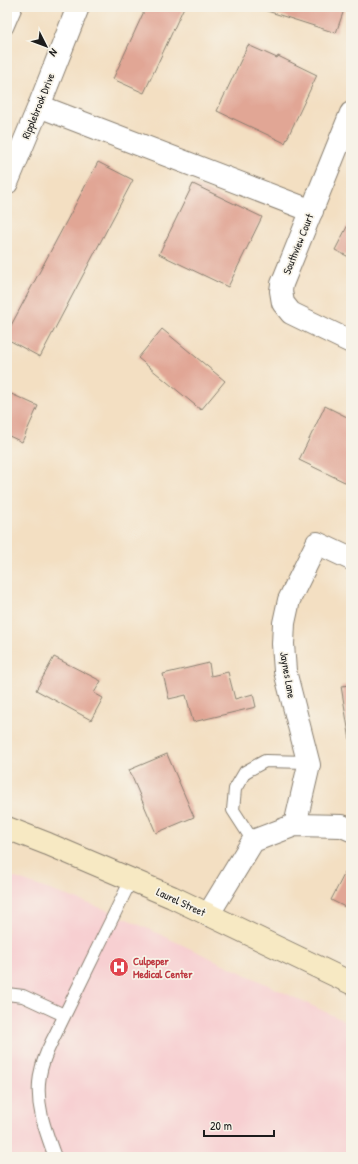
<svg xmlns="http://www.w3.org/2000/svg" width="358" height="1164" font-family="'Patrick Hand',sans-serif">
  <rect width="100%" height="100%" fill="#f7f3e8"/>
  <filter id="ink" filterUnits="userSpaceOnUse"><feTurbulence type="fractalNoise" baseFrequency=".025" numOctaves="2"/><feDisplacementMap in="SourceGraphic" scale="8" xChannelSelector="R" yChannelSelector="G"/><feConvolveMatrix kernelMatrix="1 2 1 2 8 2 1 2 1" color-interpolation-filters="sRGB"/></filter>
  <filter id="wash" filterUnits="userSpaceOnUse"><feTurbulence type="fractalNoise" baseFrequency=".012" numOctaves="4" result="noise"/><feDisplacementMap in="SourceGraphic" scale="16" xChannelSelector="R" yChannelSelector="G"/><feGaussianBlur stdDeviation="0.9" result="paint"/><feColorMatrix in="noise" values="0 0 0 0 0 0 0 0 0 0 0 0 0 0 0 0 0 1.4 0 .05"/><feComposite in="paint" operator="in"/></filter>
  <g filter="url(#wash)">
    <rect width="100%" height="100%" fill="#f3dfc2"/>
    <path fill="#f7cfd1" d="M7,875L110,911L351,1024V1157H7Z"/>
    <g id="blocks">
      <g fill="#e1a695">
        <path d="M146,7H184L144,93L113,79Z"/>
        <path d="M261,7H345L336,33L261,9Z"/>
        <path d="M248,45L277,58L278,56L317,75L285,143L217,111Z"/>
        <path d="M98,162L133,180L40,357L7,339V333Z"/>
        <path d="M193,184L262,217L228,287L159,254Z"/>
        <path d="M351,219V258L335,250Z"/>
        <path d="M162,329L225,381L201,410L138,358Z"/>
        <path d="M7,392L38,406L22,442L7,435Z"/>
        <path d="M325,406L351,419V485L299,460Z"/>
        <path d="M54,657L101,681L94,693L103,698L91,720L36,690Z"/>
        <path d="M209,663L211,676L228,672L235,699L253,694L256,707L193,722L186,695L169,699L163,674Z"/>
        <path d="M351,685V740H350L341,686Z"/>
        <path d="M167,754L194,817L156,833L129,770Z"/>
        <path d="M351,861V910L331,900Z"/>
      </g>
    </g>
  </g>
  <g filter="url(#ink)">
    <use href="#blocks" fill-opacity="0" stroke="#887e6f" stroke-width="1"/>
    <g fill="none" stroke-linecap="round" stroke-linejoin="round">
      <g stroke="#887e6f" stroke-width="14">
        <g id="lane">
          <path d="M7,28L16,7"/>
          <path d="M253,841L233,810L235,789L245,772L265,761L308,762"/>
          <path d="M7,994L23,996L64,1015"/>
          <path d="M55,1157C45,1130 35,1104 40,1075C42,1063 47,1051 52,1041C60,1025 67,1010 75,994C94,956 112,918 131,880"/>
        </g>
      </g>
      <g stroke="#887e6f" stroke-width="24">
        <g id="street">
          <path d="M39,106L312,211"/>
          <path d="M351,113L282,284L281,291L283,303L291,313L351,342"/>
          <path d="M7,183L39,106L78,7"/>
          <path d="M295,825L309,765L285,671L283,644L284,623L289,600L317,543L351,559"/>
          <path d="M208,915L253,841L295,825L342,826L351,830"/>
        </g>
      </g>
      <g stroke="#887e6f" stroke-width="24">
        <path id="secondary" d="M7,828L48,844L172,897L351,983"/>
      </g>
      <use href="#lane" stroke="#fff" stroke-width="12"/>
      <use href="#street" stroke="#fff" stroke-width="22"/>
      <use href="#secondary" stroke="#f7e9c3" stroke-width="22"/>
    </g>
  </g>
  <defs>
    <g id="hospital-disc" transform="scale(1)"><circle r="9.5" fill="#e0444e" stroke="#f7f3e8"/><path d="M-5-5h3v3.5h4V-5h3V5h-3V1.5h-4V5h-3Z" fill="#fff"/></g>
  </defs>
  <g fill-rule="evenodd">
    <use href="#hospital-disc" x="119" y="967"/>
  </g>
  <g text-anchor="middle" stroke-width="3.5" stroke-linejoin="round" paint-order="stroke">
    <g font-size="11" fill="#1c1c1c" stroke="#f7f3e8">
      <text transform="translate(38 106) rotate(-68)" y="4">Ripplebrook Drive</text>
      <text transform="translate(298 244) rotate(-68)" y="4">Southview Court</text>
      <text transform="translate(288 675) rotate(80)" y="4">Jaynes Lane</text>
      <text transform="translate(181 902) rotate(25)" y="4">Laurel Street</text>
    </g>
    <g font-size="11" font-weight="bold" fill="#be3a42" stroke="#f7f3e8" text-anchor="start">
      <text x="133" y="965">Culpeper<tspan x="133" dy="13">Medical Center</tspan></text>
    </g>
  </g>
  <rect width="358" height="1164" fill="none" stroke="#f7f3e8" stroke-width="24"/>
  <g transform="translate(46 46) rotate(132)" stroke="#f7f3e8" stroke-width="3" paint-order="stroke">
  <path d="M0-3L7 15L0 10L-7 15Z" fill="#1c1c1c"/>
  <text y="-6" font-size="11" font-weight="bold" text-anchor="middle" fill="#1c1c1c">N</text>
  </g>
  <path d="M204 1130v6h70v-6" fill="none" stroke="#1c1c1c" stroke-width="2"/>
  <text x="210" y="1130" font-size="12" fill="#1c1c1c" stroke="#f7f3e8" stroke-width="3" paint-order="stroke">20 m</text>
</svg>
